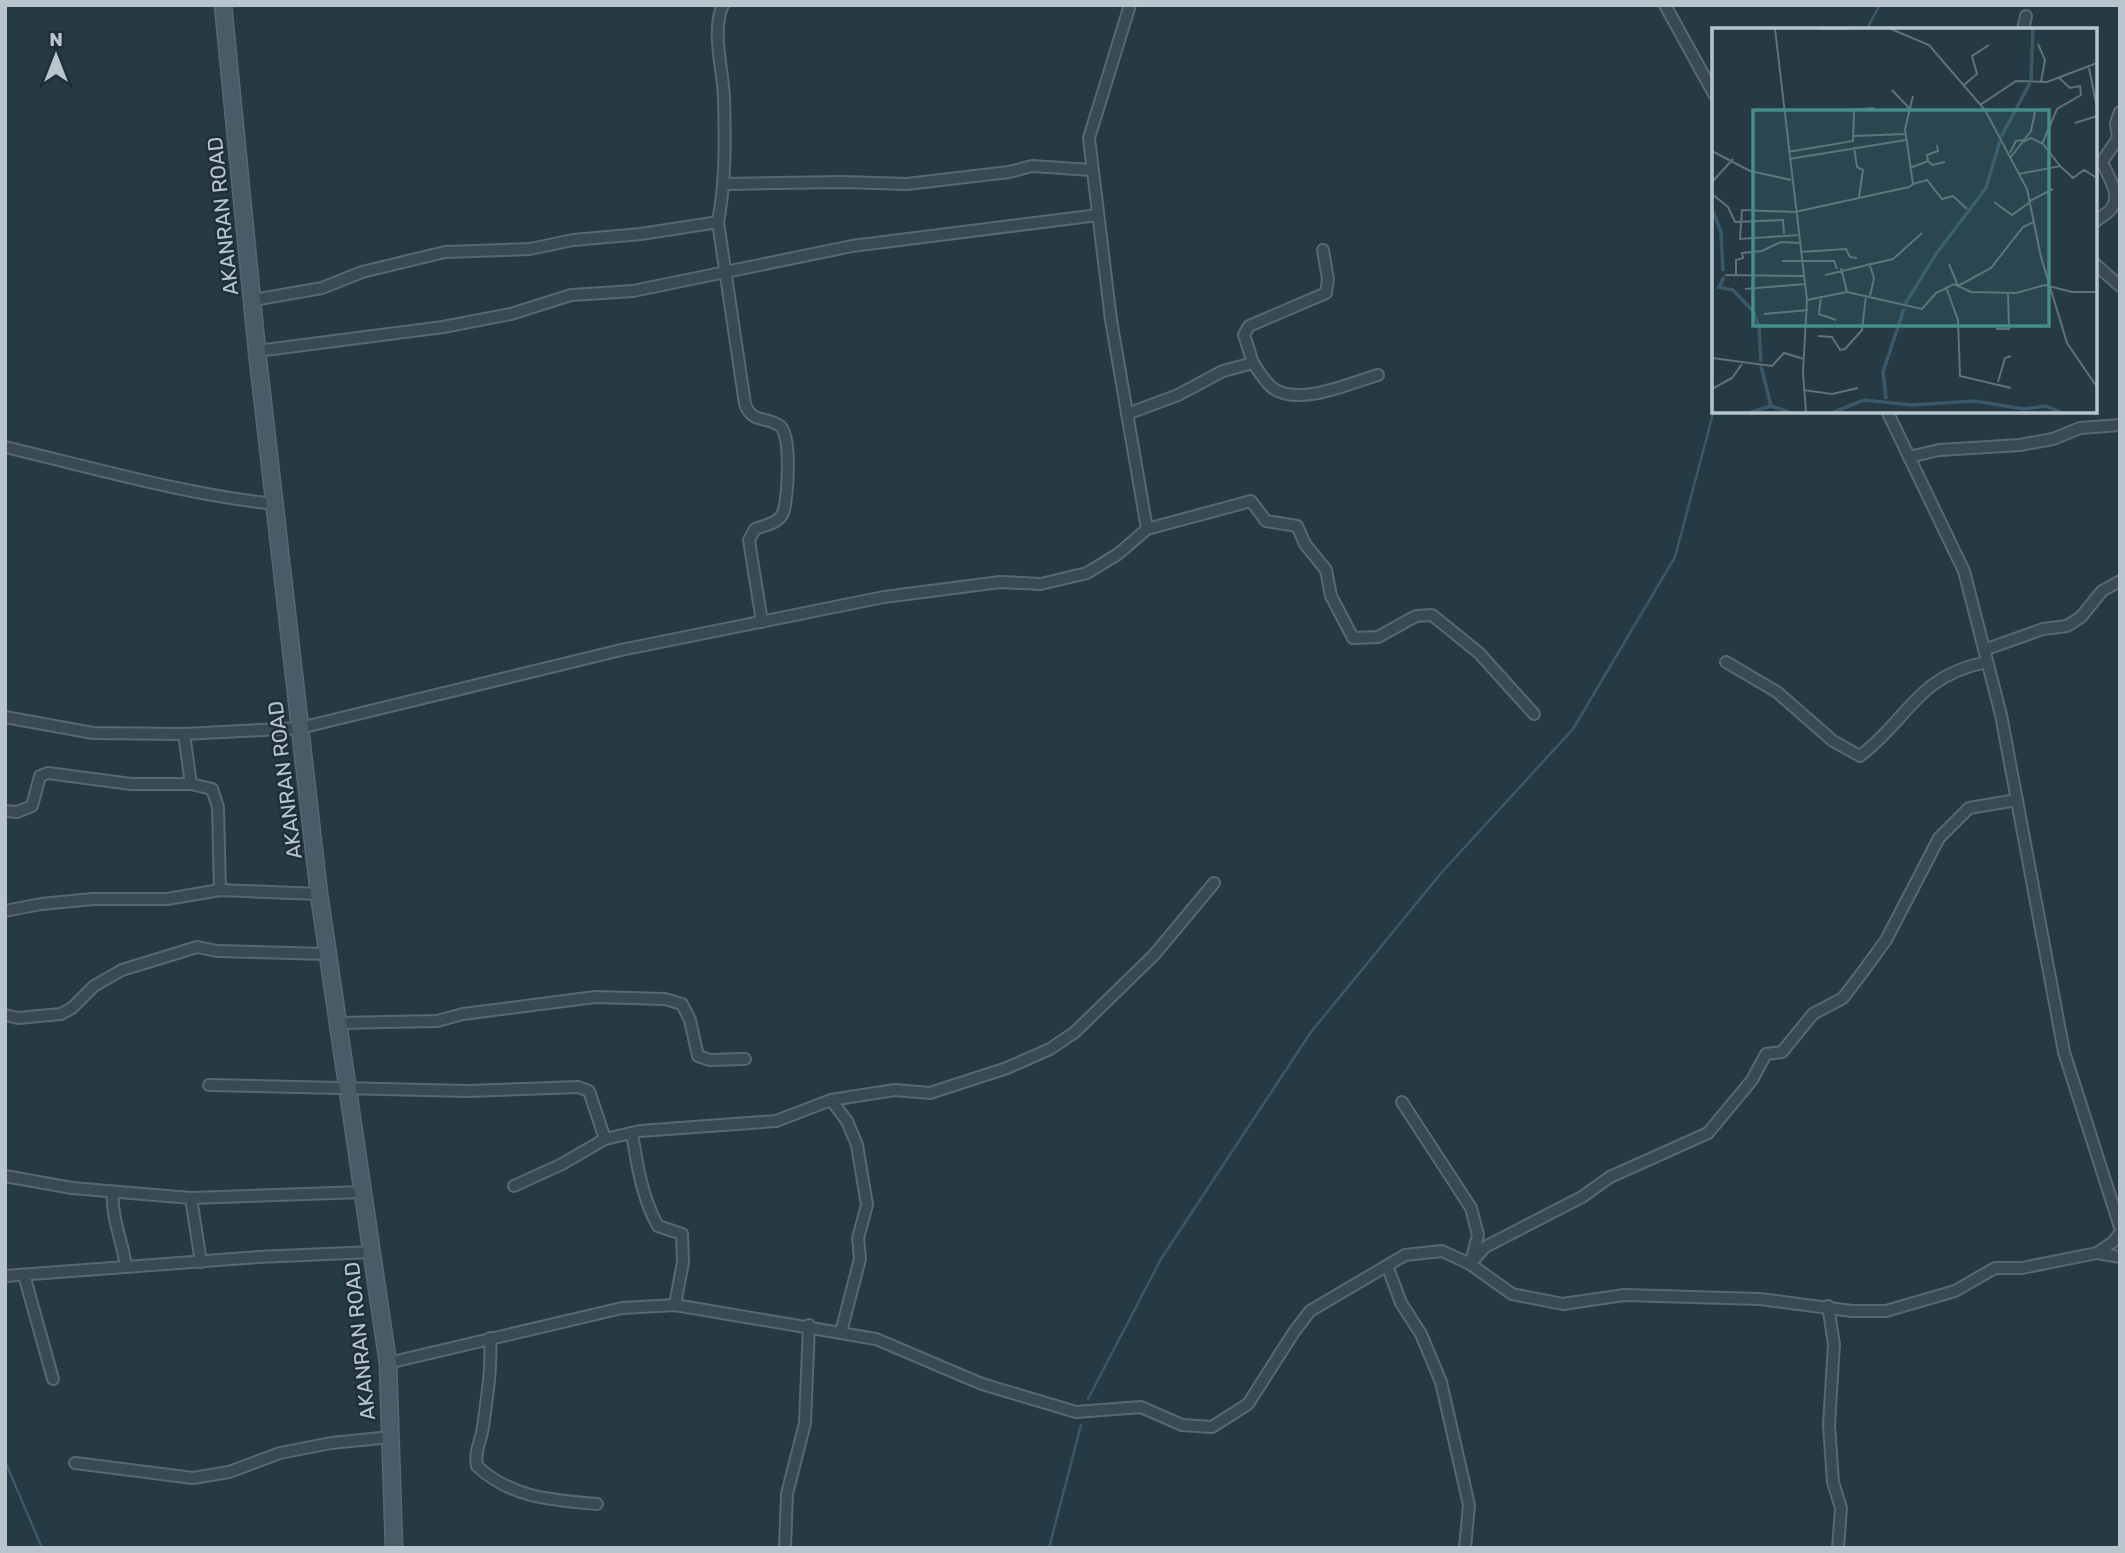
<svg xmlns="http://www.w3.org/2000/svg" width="2125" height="1553" font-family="Rubik,sans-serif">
  <rect width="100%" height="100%" fill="#263a43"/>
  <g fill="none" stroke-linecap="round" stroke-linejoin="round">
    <g stroke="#39596a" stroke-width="2.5">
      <path d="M1866,30L1880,5"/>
      <path d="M1088,1399L1161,1259L1311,1032L1442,872L1573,729L1675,557L1714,410"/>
      <path d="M5,1461L42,1548"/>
      <path d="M1049,1548L1081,1425"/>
    </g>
    <g stroke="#596870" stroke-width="14">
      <g id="street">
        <path d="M1665,5L1714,94"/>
        <path d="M2023,30L2026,16"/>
        <path d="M725,184L843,182L907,184L1009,172L1032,166L1091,170"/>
        <path d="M718,222L745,404C752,424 767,416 780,426C792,435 788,499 783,513C778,524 765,525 755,529L749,540L762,622"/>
        <path d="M2095,222C2100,217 2105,215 2109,211C2124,197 2108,177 2102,162L2118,138L2116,123L2120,112"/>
        <path d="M2095,264L2120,286"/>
        <path d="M253,300L322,288L362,272L445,252L530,249L573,240L641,234L718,222C726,180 725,140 724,97C723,70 711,30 723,5"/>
        <path d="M257,351L443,327L511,314L571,295L633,291L852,246L1098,215"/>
        <path d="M1253,363L1244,335L1249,326L1326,293L1328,279L1323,250"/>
        <path d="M1887,411L1964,571L2001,715L2064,1052L2120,1227"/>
        <path d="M1127,414L1178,395L1223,371L1253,363C1259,371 1266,384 1274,389C1301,406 1350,383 1378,375"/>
        <path d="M5,447C94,468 183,494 274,504"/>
        <path d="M1909,457L1939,450L2020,445L2053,439L2080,428L2120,425"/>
        <path d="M1147,529L1251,501L1266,521L1297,526L1305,544L1326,570L1331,596L1353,638L1378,637L1416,616L1432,615L1479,653L1534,714"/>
        <path d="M1984,650L2043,629L2067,626L2081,617L2102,591L2120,581"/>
        <path d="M1726,662L1777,692L1833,741L1860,756C1910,718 1916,676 1987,662"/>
        <path d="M5,717L93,733L184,734L300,728L621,650L884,597L1000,582L1041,584L1087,573L1118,554L1147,529L1111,320L1089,138L1130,5"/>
        <path d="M184,734L191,784"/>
        <path d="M5,811L17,812L32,806L40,776L48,773L131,784H191L212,789L218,807L220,890"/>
        <path d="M5,911L41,904L93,899H167L220,890L319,894"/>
        <path d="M5,1015L18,1018L61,1014L72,1008L94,986L122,970L197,947L217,951L328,954"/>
        <path d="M338,1023L437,1021L463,1014L595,997L665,999L682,1004L690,1020L698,1056L710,1060L745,1059"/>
        <path d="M209,1085L468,1091L578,1087L589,1091L605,1139"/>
        <path d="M831,1100L847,1121L857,1145L867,1205L858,1238L860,1259L841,1332"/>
        <path d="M1402,1102L1471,1208L1478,1235L1471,1262"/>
        <path d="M632,1133C637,1164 642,1198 658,1226L682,1234L683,1262L675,1305"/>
        <path d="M5,1176L72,1188L191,1198L364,1192"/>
        <path d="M514,1186L562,1164L605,1139L640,1131L776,1121L831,1100L895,1090L930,1093L1007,1068L1050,1049L1075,1032L1154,955L1214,883"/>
        <path d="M113,1193C111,1218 123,1242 126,1267"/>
        <path d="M191,1198L201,1262"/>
        <path d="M2097,1253L2113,1242L2120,1233"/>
        <path d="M1470,1264L1485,1247L1582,1197L1610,1177L1708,1133L1752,1080L1766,1054L1782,1052L1813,1014L1843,998L1862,973L1886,940L1939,838L1969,808L2017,800"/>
        <path d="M1388,1268L1401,1303L1421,1334L1441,1382L1469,1505L1465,1548"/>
        <path d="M24,1275L53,1379"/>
        <path d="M5,1276L258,1257L372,1252"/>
        <path d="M1828,1306L1834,1344L1829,1425L1833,1482L1841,1508L1838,1548"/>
        <path d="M490,1338C492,1368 487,1397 483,1427C481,1441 474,1452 477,1466C511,1498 552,1500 597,1504"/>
        <path d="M388,1363L622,1308L675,1305L876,1339L982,1384L1076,1412L1141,1407L1182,1425L1212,1427L1248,1404L1294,1332L1310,1311L1405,1255L1442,1251L1470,1264L1512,1294L1563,1304L1624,1295L1760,1299L1852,1311H1886L1955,1291L1995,1268H2022L2097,1253L2120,1257"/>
        <path d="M75,1463L193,1478L229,1472L280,1453L331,1443L391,1437"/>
        <path d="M785,1548L787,1494L805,1423L809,1325"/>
      </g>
    </g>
    <g stroke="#596870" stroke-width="19">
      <path id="secondary" d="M223,5L257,351L319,894L388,1363L394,1548"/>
    </g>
    <use href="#street" stroke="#3a4a53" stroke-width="10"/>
    <use href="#secondary" stroke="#485b66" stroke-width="16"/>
  </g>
  <g text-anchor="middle" stroke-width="5" stroke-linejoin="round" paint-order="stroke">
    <g font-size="21" fill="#b8c5cd" stroke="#1f2f38">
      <text transform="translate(223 216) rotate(-96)" y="7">AKANRAN ROAD</text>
      <text transform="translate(285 780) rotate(-97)" y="7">AKANRAN ROAD</text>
      <text transform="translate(360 1341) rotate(-96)" y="7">AKANRAN ROAD</text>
    </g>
  </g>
  <g transform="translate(1712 28)">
    <rect width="385" height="385" fill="#263a43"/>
    <path fill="none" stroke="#39596a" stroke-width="3.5" d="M319,52L321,1M289,109L318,55M1,183L9,204L11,243M12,249L7,259L21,262L41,283L47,299L49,334M193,276L224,226L274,160L288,113M49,338L59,378M174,371L171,344L192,281M39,384L59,378L77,384M122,384L152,372L200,377L263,373L312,381L334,378L348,384"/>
    <path fill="none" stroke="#60727a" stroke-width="2" d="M63,1L95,272L91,344L94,384M108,1H138M179,1L217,17L273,82L315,161L329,229L355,315L385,359M326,16L333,32L329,54M377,40L385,80M252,57L265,46L260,28L277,17M180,62L199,82M268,77L304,53L335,54L385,35M363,95L385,88M142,108L193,106M312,114L319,110L331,116L348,138M330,116L345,81L369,67L368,58L358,60L346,49M142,119L145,139L151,142L147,169M0,123L38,143L79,152M76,124L141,113L142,82L162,80M298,125L304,113L312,112M299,129L319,103L323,84M77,131L194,112M216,133L215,127L226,123L225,117M198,140L216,133L220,137L233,134M307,146L348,138L361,150L372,142L385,150M0,154L21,131M201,156L215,152L230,171L241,168L255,181M0,166L16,179L23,194L71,192L72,206M318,173L341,161M282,174L300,187L318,174M86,207L28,211L30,182L83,184L197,159L201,156L193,101L201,68M88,224L134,221L138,229L145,230M70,233H122L125,241M157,235L162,250L158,268M237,236L246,258L279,240L311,199L322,194M129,240L135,264M24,246V232L31,230L30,225L50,223L69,214L87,215M13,247L92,248M113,247L181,231L210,205M234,259L246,292L248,348L299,360M33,261L93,256M109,268L107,286L124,292M95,272L135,264L210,281L224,265L242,256L259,264L304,265L333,257L360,264H385M52,286L96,282M284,301H297L296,264M106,308L120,309L128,322L133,321L150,302L154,267M0,330L60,338L72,325L92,331M286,354L293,330L299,328M0,361L20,350L30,336M91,362L120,366L146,360"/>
    <path fill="#428e8a" fill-opacity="0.15" stroke="#428e8a" stroke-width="3.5" d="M41,82H337V298H41Z"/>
    <rect width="385" height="385" fill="none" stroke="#b8c5cd" stroke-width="3.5"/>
  </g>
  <rect width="2125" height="1553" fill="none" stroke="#b8c5cd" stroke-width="14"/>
  <g transform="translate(56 56)" stroke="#1f2f38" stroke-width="5" paint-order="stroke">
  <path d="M0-5L12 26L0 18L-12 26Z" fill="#b8c5cd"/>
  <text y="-10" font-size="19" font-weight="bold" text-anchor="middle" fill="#b8c5cd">N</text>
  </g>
</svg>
